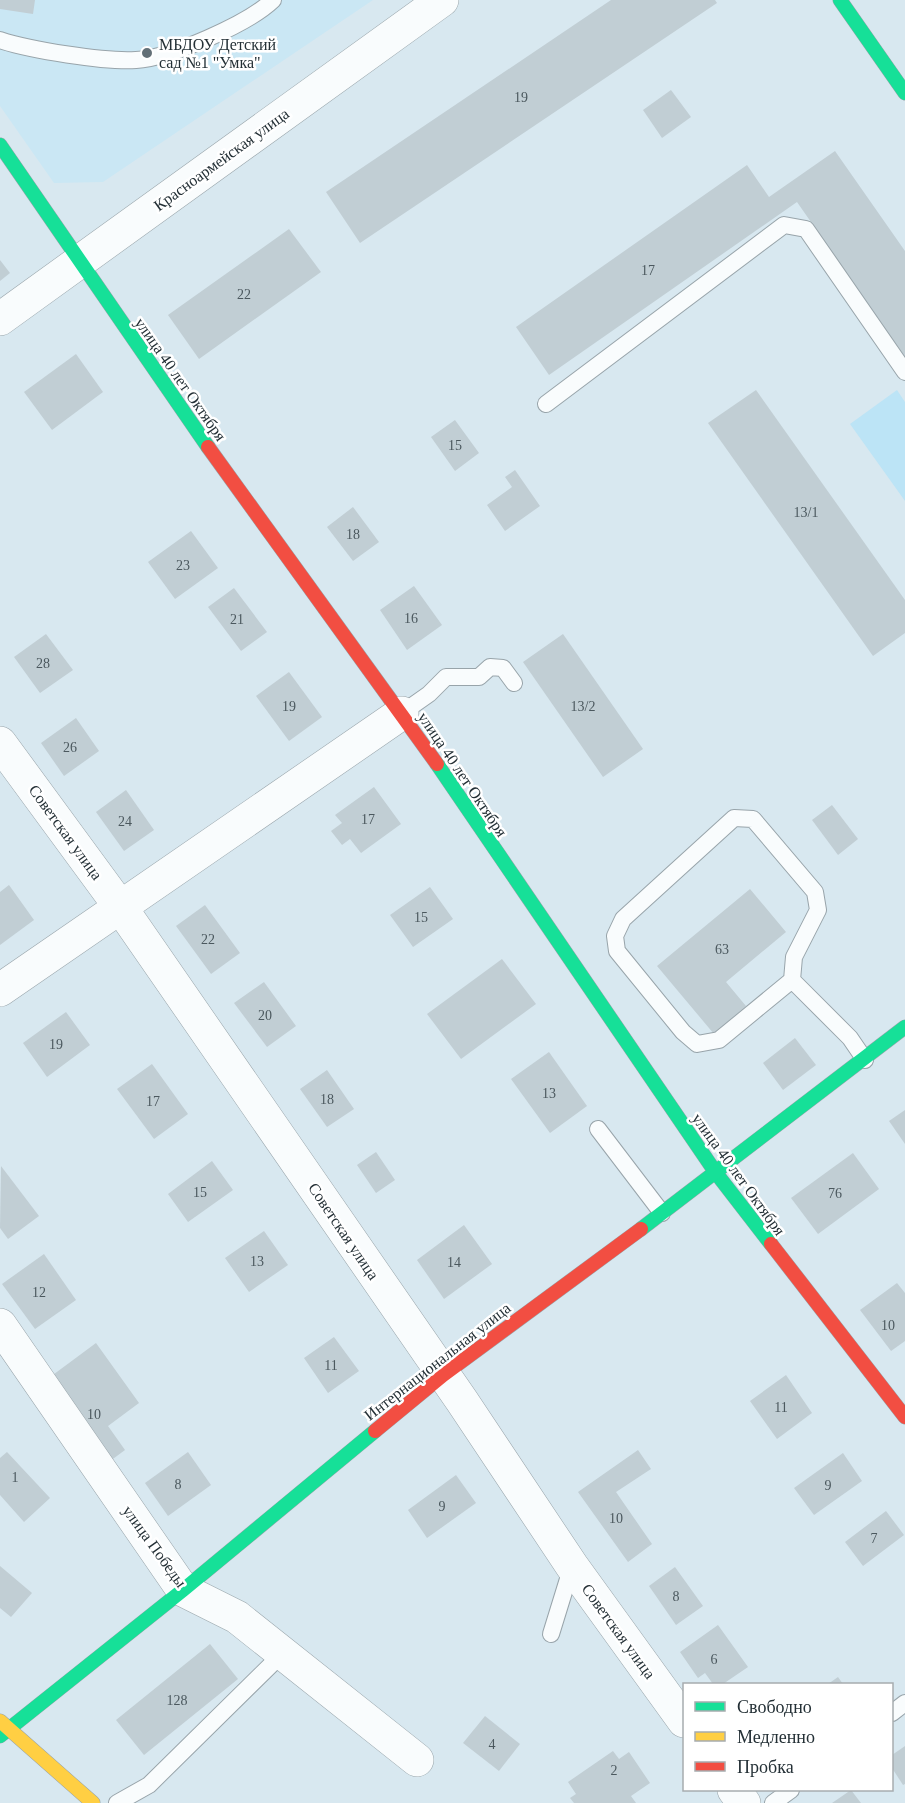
<svg xmlns="http://www.w3.org/2000/svg" width="905" height="1803" font-family="'Times New Roman',serif">
  <rect width="100%" height="100%" fill="#d8e8f0"/>
  <path fill="#cae7f4" d="M0,0H373L103,182L54,183L0,106Z"/>
  <path fill="#bce4f6" d="M897,390L905,402V501L850,424Z"/>
  <g fill="#c1ced4">
    <path d="M0,0H35L33,14L0,9Z"/>
    <path d="M611,0H715L717,3L360,243L326,192Z"/>
    <path d="M671,90L691,117L662,138L643,110Z"/>
    <path d="M835,151L905,251V357L797,202L549,375L516,327L747,165L769,197Z"/>
    <path d="M289,229L321,272L199,359L168,315Z"/>
    <path d="M0,260L10,273L0,281Z"/>
    <path d="M76,354L103,392L52,430L24,392Z"/>
    <path d="M756,390L905,600V633L873,656L708,423Z"/>
    <path d="M455,420L479,453L455,471L431,437Z"/>
    <path d="M515,470L540,506L505,531L487,505L512,487L505,477Z"/>
    <path d="M353,507L379,542L353,561L327,527Z"/>
    <path d="M191,531L218,568L175,599L148,562Z"/>
    <path d="M414,586L442,625L407,650L380,610Z"/>
    <path d="M234,588L267,632L241,651L208,607Z"/>
    <path d="M46,634L73,670L40,693L14,657Z"/>
    <path d="M563,634L643,749L603,777L523,662Z"/>
    <path d="M289,672L322,717L289,741L256,696Z"/>
    <path d="M76,718L99,751L64,776L41,743Z"/>
    <path d="M374,787L401,824L361,853L350,839L342,845L331,831L342,823L335,815Z"/>
    <path d="M126,790L154,830L124,851L96,812Z"/>
    <path d="M832,805L858,839L838,855L812,820Z"/>
    <path d="M9,885L34,920L0,945V892Z"/>
    <path d="M430,887L453,919L413,947L390,915Z"/>
    <path d="M750,889L786,932L726,982L746,1006L714,1034L657,966Z"/>
    <path d="M205,905L240,953L211,974L176,926Z"/>
    <path d="M502,959L536,1004L461,1059L427,1014Z"/>
    <path d="M264,982L296,1026L267,1047L234,1003Z"/>
    <path d="M66,1012L90,1045L47,1077L23,1043Z"/>
    <path d="M795,1038L816,1065L783,1090L763,1063Z"/>
    <path d="M549,1052L587,1106L550,1133L511,1079Z"/>
    <path d="M152,1064L188,1114L154,1139L117,1089Z"/>
    <path d="M327,1070L354,1109L327,1127L300,1089Z"/>
    <path d="M905,1110V1144L889,1121Z"/>
    <path d="M376,1152L395,1180L376,1193L357,1165Z"/>
    <path d="M853,1153L879,1189L818,1234L791,1198Z"/>
    <path d="M212,1161L233,1190L188,1222L168,1194Z"/>
    <path d="M1,1166L39,1216L8,1239L0,1228Z"/>
    <path d="M464,1225L492,1264L444,1299L417,1260Z"/>
    <path d="M264,1231L288,1265L249,1292L225,1258Z"/>
    <path d="M44,1254L76,1300L35,1329L2,1284Z"/>
    <path d="M897,1283L905,1293V1341L891,1351L860,1310Z"/>
    <path d="M334,1337L359,1371L328,1393L304,1358Z"/>
    <path d="M96,1343L139,1403L108,1426L125,1450L102,1467L42,1383Z"/>
    <path d="M786,1375L812,1413L777,1439L750,1401Z"/>
    <path d="M638,1450L651,1469L616,1492L652,1544L628,1562L578,1492Z"/>
    <path d="M7,1452L50,1498L24,1522L0,1495V1458Z"/>
    <path d="M188,1452L211,1485L168,1516L145,1483Z"/>
    <path d="M843,1453L862,1481L814,1515L794,1488Z"/>
    <path d="M456,1475L476,1503L427,1538L408,1510Z"/>
    <path d="M886,1511L904,1535L863,1566L845,1542Z"/>
    <path d="M0,1566L32,1593L11,1617L0,1608Z"/>
    <path d="M675,1567L703,1606L676,1625L649,1586Z"/>
    <path d="M718,1625L748,1667L723,1684H713L705,1673L698,1678L680,1652Z"/>
    <path d="M210,1644L238,1679L144,1755L116,1720Z"/>
    <path d="M838,1677L843,1684H828Z"/>
    <path d="M485,1716L520,1744L499,1771L463,1743Z"/>
    <path d="M905,1746V1784L903,1785L892,1768V1755Z"/>
    <path d="M613,1751L619,1759L629,1752L650,1783L631,1796L636,1803H574L570,1798L576,1794L568,1782Z"/>
    <path d="M851,1790L861,1803H832Z"/>
  </g>
  <g fill="none" stroke-linecap="round" stroke-linejoin="round">
    <g stroke="#98a4aa" stroke-width="18">
      <g id="lane">
        <path d="M0,40C30,50 104,62 136,60C170,58 248,24 273,0"/>
        <path d="M546,404L784,225L806,229L905,372"/>
        <path d="M402,713L429,694L446,677H479L490,667L503,668L514,683"/>
        <path d="M792,980L719,1040L697,1044L683,1032L617,951L615,936L623,919L734,818L753,819L815,892L818,910L794,957L792,980L850,1038L865,1060"/>
        <path d="M598,1129L662,1213"/>
        <path d="M551,1634L572,1566"/>
        <path d="M892,1713L905,1703"/>
        <path d="M117,1803L149,1785L283,1653"/>
        <path d="M773,1803L791,1790"/>
      </g>
    </g>
    <g stroke="#98a4aa" stroke-width="34">
      <g id="street">
        <path d="M0,319L442,0"/>
        <path d="M0,743L121,908L462,1401L572,1566L684,1721"/>
        <path d="M0,990L402,713"/>
        <path d="M0,1325L183,1590L237,1617L417,1760"/>
        <path d="M734,1790L744,1803"/>
      </g>
    </g>
    <g stroke="#98a4aa" stroke-width="15">
      <g id="fast">
        <path d="M840,0L905,93"/>
        <path d="M0,145L208,447"/>
        <path d="M437,764L716,1173L771,1244"/>
        <path d="M641,1229L905,1027"/>
        <path d="M0,1736L183,1590L375,1431"/>
      </g>
    </g>
    <g stroke="#98a4aa" stroke-width="15">
      <path id="slow" d="M0,1721L93,1803"/>
    </g>
    <g stroke="#98a4aa" stroke-width="15">
      <g id="jam">
        <path d="M208,447L437,764"/>
        <path d="M771,1244L905,1417"/>
        <path d="M375,1431L443,1375L641,1229"/>
      </g>
    </g>
    <use href="#lane" stroke="#f9fcfd" stroke-width="16"/>
    <use href="#street" stroke="#f9fcfd" stroke-width="33"/>
    <use href="#fast" stroke="#16e098" stroke-width="14"/>
    <use href="#slow" stroke="#ffcf43" stroke-width="14"/>
    <use href="#jam" stroke="#f24e42" stroke-width="14"/>
  </g>
  <circle fill="#637077" stroke="#fff" stroke-width="2" cx="147" cy="53" r="6"/>
  <g text-anchor="middle" stroke-width="5" stroke-linejoin="round" paint-order="stroke">
    <g font-size="14" fill="#4b585e">
      <text x="521" y="102">19</text>
      <text x="648" y="275">17</text>
      <text x="244" y="299">22</text>
      <text x="455" y="450">15</text>
      <text x="806" y="517">13/1</text>
      <text x="353" y="539">18</text>
      <text x="183" y="570">23</text>
      <text x="411" y="623">16</text>
      <text x="237" y="624">21</text>
      <text x="43" y="668">28</text>
      <text x="289" y="711">19</text>
      <text x="583" y="711">13/2</text>
      <text x="70" y="752">26</text>
      <text x="368" y="824">17</text>
      <text x="125" y="826">24</text>
      <text x="421" y="922">15</text>
      <text x="208" y="944">22</text>
      <text x="722" y="954">63</text>
      <text x="265" y="1020">20</text>
      <text x="56" y="1049">19</text>
      <text x="549" y="1098">13</text>
      <text x="327" y="1104">18</text>
      <text x="153" y="1106">17</text>
      <text x="200" y="1197">15</text>
      <text x="835" y="1198">76</text>
      <text x="257" y="1266">13</text>
      <text x="454" y="1267">14</text>
      <text x="39" y="1297">12</text>
      <text x="888" y="1330">10</text>
      <text x="331" y="1370">11</text>
      <text x="781" y="1412">11</text>
      <text x="94" y="1419">10</text>
      <text x="15" y="1482">1</text>
      <text x="178" y="1489">8</text>
      <text x="828" y="1490">9</text>
      <text x="442" y="1511">9</text>
      <text x="616" y="1523">10</text>
      <text x="874" y="1543">7</text>
      <text x="676" y="1601">8</text>
      <text x="714" y="1664">6</text>
      <text x="177" y="1705">128</text>
      <text x="492" y="1749">4</text>
      <text x="614" y="1775">2</text>
    </g>
    <g font-size="16" fill="#243036" stroke="#fff" text-anchor="start">
      <text x="159" y="50">МБДОУ Детский<tspan x="159" dy="18">сад №1 "Умка"</tspan></text>
    </g>
    <g font-size="16" fill="#243036" stroke="#fff">
      <text transform="translate(221 159) rotate(-36)" y="6">Красноармейская улица</text>
      <text transform="translate(181 379) rotate(55)" y="6">улица 40 лет Октября</text>
      <text transform="translate(463 774) rotate(56)" y="6">улица 40 лет Октября</text>
      <text transform="translate(66 832) rotate(54)" y="6">Советская улица</text>
      <text transform="translate(739 1174) rotate(54)" y="6">улица 40 лет Октября</text>
      <text transform="translate(344 1231) rotate(56)" y="6">Советская улица</text>
      <text transform="translate(437 1361) rotate(-38)" y="6">Интернациональная улица</text>
      <text transform="translate(155 1546) rotate(54)" y="6">улица Победы</text>
      <text transform="translate(619 1631) rotate(54)" y="6">Советская улица</text>
    </g>
  </g>
  <rect x="683" y="1683" width="210" height="108" fill="#ffffff" stroke="#a7acaf" stroke-width="1.5"/>
  <rect x="695" y="1702" width="30" height="9" fill="#16e098" stroke="#a7acaf" stroke-width="1.5"/>
  <text x="737" y="1713" font-size="18" fill="#243036">Свободно</text>
  <rect x="695" y="1732" width="30" height="9" fill="#ffcf43" stroke="#a7acaf" stroke-width="1.5"/>
  <text x="737" y="1743" font-size="18" fill="#243036">Медленно</text>
  <rect x="695" y="1762" width="30" height="9" fill="#f24e42" stroke="#a7acaf" stroke-width="1.5"/>
  <text x="737" y="1773" font-size="18" fill="#243036">Пробка</text>
</svg>
